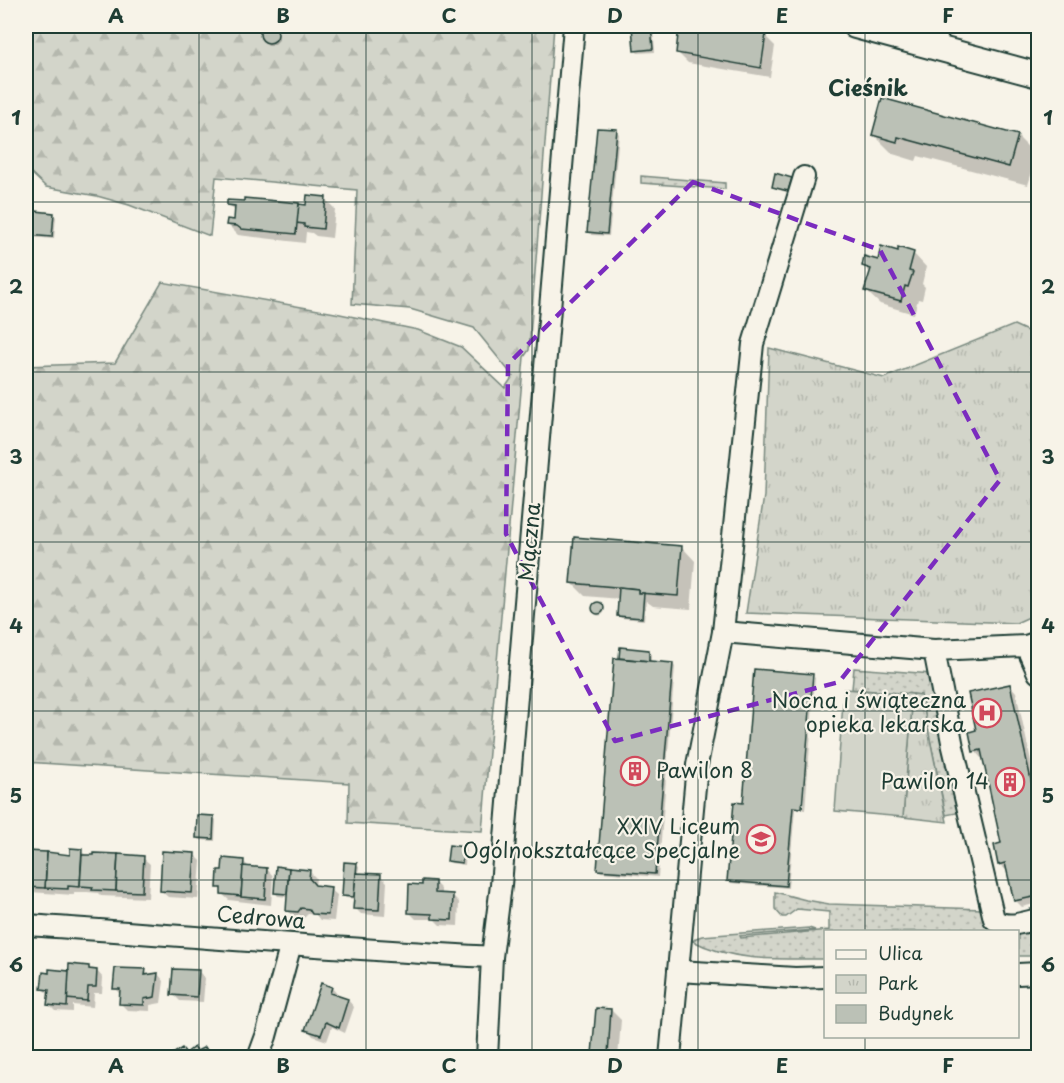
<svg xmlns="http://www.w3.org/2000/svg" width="1064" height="1083" font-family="'Playpen Sans',sans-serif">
  <defs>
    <pattern id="grass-dots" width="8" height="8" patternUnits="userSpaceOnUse" patternTransform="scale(1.5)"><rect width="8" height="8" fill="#d3d5ca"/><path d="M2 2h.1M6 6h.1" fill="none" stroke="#b5b8ae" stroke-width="1.8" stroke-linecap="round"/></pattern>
    <pattern id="forest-firs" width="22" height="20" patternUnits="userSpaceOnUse" patternTransform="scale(1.5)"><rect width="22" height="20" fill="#d3d5ca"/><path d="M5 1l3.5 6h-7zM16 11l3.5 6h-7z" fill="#b5b8ae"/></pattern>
    <pattern id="park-tufts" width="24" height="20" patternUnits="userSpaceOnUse" patternTransform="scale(1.5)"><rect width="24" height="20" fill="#d3d5ca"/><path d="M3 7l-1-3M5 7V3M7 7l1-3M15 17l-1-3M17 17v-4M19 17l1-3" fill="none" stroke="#b5b8ae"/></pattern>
  </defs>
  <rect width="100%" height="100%" fill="#f7f3e8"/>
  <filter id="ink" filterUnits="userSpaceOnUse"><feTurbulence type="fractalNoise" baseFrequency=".0167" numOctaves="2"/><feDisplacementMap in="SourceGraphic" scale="12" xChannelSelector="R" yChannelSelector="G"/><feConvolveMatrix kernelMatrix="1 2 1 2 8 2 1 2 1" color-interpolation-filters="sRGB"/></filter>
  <g filter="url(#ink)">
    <g fill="url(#grass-dots)" stroke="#79897f" stroke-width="1.5">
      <path d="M641,176L725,183V189L641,183Z"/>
      <path d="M854,668L932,674L942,720L927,724L921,695L852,689Z"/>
      <path d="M943,727L962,812L946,815L928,730Z"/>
      <path d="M775,892L806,900L829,904L983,909L987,927L990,931L826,932L825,959C782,959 732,962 693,941L696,938L702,936L809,928L815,930L740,936L741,938L829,930V912L797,909L786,917H782L775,909Z"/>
      <path d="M1038,926V956H1018V932Z"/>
    </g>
    <path fill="url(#forest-firs)" stroke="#79897f" stroke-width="1.5" d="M26,26H554L529,350L524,357L482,831L348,823L349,783L26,762V366L115,363L162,282L335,313L418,330L461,347L505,388L513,376L474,328L410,309L352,304L357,190L216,177L210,236L129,205L97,196L46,187L26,168Z"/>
    <g fill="url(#park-tufts)" stroke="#79897f" stroke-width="1.5">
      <path d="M1014,325L1038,336V613L1016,623L746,613L764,496L769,348L884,378Z"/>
      <path d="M913,694L921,695L947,822L903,817Z"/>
    </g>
    <path fill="#d3d5ca" stroke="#79897f" stroke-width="1.5" d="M844,689L913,694L903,817L835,811Z"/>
    <g fill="#0003">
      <path d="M267,26L271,27L279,34V40L274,45H268L262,39Z"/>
      <path d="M633,26H653L655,52L638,53L635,50Z"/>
      <path d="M681,26H703L765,36L775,46L770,77L688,63L678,53Z"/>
      <path d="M616,131L619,134L609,236L592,235L589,232Z"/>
      <path d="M874,135L1017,136L1037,156L1028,185L918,156L916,161L893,154Z"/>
      <path d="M791,179L794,182L790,193L776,189L773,186Z"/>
      <path d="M325,199L335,209L332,238L316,236L312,233L306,232L305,243L238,235L228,225L235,222L236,212L229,205L261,201L307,207Z"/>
      <path d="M26,212L53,214L56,217L54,239L31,237L29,233H26Z"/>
      <path d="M899,253H913L926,267L922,284L925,287L922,300L918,299L914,314L880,304L866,291L871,273L863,266Z"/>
      <path d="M682,547L695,561L691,609L653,606L646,601L644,620L621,618L619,615L620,599L585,596L572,583Z"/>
      <circle cx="599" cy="610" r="5.5"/>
      <path d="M621,649L649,651L651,654V663L673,664L675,667L658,877L601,872L598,869Z"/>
      <path d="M811,676L800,810L795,809L788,888L731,883L729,880L744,804Z"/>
      <path d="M814,677L815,678L805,810H803Z"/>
      <path d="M1010,685L1016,692L1038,793V903L1022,907L1015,900L1008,870H1006L999,864L1003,844L984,757L981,758L975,751Z"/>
      <path d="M213,817L216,820L215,841L200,840L197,837Z"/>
      <path d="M463,848L466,851L465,865L451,863L449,860Z"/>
      <path d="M26,851L71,857L81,851L87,856L143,858L150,864L148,898L101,896L98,893L87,892H74V895L30,892L26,888Z"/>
      <path d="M194,854L201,861L198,899L168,897L161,891Z"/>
      <path d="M243,861L250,868L267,869L273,876L271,905L229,900L222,894V891L218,887Z"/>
      <path d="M356,864L359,867L358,874L381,876L387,882L385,916L361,914L355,908V899L346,898L343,895Z"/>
      <path d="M278,868L309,871L316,878L315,886L330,889L337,895L334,921L320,920L316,915L308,914L304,918L294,917L287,910L288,897L278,896L275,893Z"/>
      <path d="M434,882L441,889V895H452L459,902L458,926L440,925L434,919H416L409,912L424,886Z"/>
      <path d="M26,963L32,969L28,1015H26Z"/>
      <path d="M89,967L92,971H97L103,978L102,993H94L93,1007L73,1005V1012L55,1011L49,1005L50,996L43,989L70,973Z"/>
      <path d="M145,971L150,976L158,974L164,981L161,1003L150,1005V1011L127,1010L120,1003L121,995L115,989Z"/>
      <path d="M199,972L205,978L203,1002L180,1001L173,994Z"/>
      <path d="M332,988L338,995L337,997L348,1000L354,1007L345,1033L332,1027L327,1041L313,1036L307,1029Z"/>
      <path d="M611,1010L621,1020L618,1058H598L594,1054Z"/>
    </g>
    <g fill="#bbc1b6" stroke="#1f3d34" stroke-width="1.5">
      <circle cx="269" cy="34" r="9"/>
      <path d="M632,26H651L653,49L634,51Z"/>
      <path d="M679,26H712L766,34L761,68L676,53Z"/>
      <path d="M882,98L1018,135L1009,167L898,137L897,142L872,135Z"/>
      <path d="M597,128L617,129L607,234L587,232Z"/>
      <path d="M775,173L792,178L788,191L772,187Z"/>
      <path d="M307,195L326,197L323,229L304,227V224L296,223L299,204L306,205Z"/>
      <path d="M244,198L299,203L296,234L241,229L237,226L226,225L227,219L234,220L235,206L227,205V200L244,201Z"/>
      <path d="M26,210L54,213L52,237L27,235Z"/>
      <path d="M881,246L898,251V247L914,252L909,271L913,272L908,287L905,286L901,301L864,291L871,269L862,266L864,256L878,260Z"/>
      <path d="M574,537L682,546L678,596L638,593V589L570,583Z"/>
      <path d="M619,587L638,589V593H644L642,618L617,616Z"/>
      <circle cx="598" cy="608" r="6"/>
      <path d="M620,647L649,650V661L619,658Z"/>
      <path d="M614,658L673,663L655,874L597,870Z"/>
      <path d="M754,669L813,674L802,808L793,807L786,886L727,881L734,802L743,803Z"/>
      <path d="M1010,684L1038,812V896L1014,901L1005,863L998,865L994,845L1001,843L981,750L973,752L969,732L976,730L968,693Z"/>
      <path d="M197,815L214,816L213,839L196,838Z"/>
      <path d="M449,845L464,847L462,863L447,861Z"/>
      <path d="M70,848L82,849L80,887L68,886V889L45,888L47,852L70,855Z"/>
      <path d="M26,851L47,852L45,888L26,887Z"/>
      <path d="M162,851L195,853L192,893L160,891Z"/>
      <path d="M94,853L118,854L116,891L92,890L93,887L80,886L82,855H94Z"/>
      <path d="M118,854L144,856L142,892L116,891Z"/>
      <path d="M223,858L244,860L241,896L221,894V888H217L218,870H222Z"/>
      <path d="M344,862L357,863L354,897L342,896Z"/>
      <path d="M243,866L267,868L265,899L241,897Z"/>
      <path d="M276,866L289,868L287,894L274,893Z"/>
      <path d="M289,868L310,870L309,878L315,885L331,887L328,915L312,914L309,909L301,908L298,912L286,911Z"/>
      <path d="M356,873L381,874L379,910L353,909Z"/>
      <path d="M422,880L435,881V893L453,894L452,920L432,919V914L408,913L409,884L422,885Z"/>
      <path d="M69,964L89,966V969L97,970L96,987H88L87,1001L67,999Z"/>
      <path d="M115,968L146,969L145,975L158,973L155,997L144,999V1005L119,1004L120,989H113Z"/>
      <path d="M49,969L69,971L67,1007L47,1005L49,990L41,989L43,972L49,973Z"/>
      <path d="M173,969L199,970L197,997L171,995Z"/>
      <path d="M321,983L332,987L330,993L348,999L339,1028L326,1022L321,1035L305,1030Z"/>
      <path d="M596,1008L611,1009L608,1055L592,1054Z"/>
      <path d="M194,1047L197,1051L205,1047L212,1058L168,1057L182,1048L186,1053Z"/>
      <path d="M1024,1052V1058H998V1055Z"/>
    </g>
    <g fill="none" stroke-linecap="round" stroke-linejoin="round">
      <g stroke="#1f3d34" stroke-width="24">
        <g id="minor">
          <path d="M933,47L940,26"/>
          <path d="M804,177L753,344L723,632L697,765L678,971L795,978L826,977"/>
          <path d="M723,632L934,650L1026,646L1038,642"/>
          <path d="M1026,646L1038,673"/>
          <path d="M934,650L953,747L994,919C1006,930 1024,922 1038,919"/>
          <path d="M26,925C181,935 336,949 492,957"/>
          <path d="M1018,974L1038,973"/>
          <path d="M258,1058L266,1036L291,944"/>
          <path d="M487,1058L492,957L501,885L574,26"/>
          <path d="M670,1058L678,971"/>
        </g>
      </g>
      <g stroke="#1f3d34" stroke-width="28">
        <path id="tertiary" d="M855,26L1038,75"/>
      </g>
      <use href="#minor" stroke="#f7f3e8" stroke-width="20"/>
      <use href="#tertiary" stroke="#f7f3e8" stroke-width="24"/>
    </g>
  </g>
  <path fill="none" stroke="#7b2cbf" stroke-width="4.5" stroke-dasharray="12 8" stroke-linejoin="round" d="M693,182L880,250L1000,480L839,682L615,741L506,534L508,364Z"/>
  <path fill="none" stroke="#1f3d34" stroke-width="1.5" stroke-opacity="0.55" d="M199,26V1058M366,26V1058M532,26V1058M698,26V1058M865,26V932M26,202H1038M26,372H1038M26,542H1038M26,711H1038M26,880H1038M865,1036V1058"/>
  <defs>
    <g id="hospital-ring" transform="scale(1.5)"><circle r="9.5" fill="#f7f3e8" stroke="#d1495b" stroke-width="1.5"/><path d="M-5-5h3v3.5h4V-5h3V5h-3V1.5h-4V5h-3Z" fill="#d1495b"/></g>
    <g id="building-ring" transform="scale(1.5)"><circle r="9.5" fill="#f7f3e8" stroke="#d1495b" stroke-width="1.5"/><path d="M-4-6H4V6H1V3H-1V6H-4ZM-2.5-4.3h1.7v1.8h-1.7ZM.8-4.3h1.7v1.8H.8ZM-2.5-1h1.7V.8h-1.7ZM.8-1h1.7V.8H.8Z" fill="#d1495b"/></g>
    <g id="school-ring" transform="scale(1.5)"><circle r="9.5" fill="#f7f3e8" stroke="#d1495b" stroke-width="1.5"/><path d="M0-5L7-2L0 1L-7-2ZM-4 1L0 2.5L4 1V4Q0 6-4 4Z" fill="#d1495b"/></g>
  </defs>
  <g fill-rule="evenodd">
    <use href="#hospital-ring" x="987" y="713"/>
    <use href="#building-ring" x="635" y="771"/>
    <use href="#building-ring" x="1010" y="782"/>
    <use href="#school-ring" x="761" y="839"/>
  </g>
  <g text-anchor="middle" stroke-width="4.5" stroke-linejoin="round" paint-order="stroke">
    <g font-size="21" fill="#1f3d34" stroke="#f7f3e8">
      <text transform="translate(530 542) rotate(-85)" y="7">Mączna</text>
      <text transform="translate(261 918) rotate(5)" y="7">Cedrowa</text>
    </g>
    <g font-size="21" fill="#1f3d34" stroke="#f7f3e8" text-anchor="end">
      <text x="966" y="708">Nocna i świąteczna<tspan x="966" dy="24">opieka lekarska</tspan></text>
      <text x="656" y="778" text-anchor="start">Pawilon 8</text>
      <text x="989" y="789">Pawilon 14</text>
      <text x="740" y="834">XXIV Liceum<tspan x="740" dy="24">Ogólnokształcące Specjalne</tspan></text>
    </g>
    <g font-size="22" font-weight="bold" fill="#1f3d34" stroke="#f7f3e8">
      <text x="868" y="96">Cieśnik</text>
    </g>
  </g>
  <rect width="1064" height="1083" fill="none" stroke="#f7f3e8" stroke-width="66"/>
  <rect x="824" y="930" width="195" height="108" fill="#f7f3e8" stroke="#a1aaa0" stroke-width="1.5"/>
  <rect x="836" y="950" width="30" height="9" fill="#f7f3e8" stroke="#a1aaa0" stroke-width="1.5"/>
  <text x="878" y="960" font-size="18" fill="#1f3d34">Ulica</text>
  <rect x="836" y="975" width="30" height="18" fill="url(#park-tufts)" stroke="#a1aaa0" stroke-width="1.5"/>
  <text x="878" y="990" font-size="18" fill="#1f3d34">Park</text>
  <rect x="836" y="1005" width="30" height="18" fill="#bbc1b6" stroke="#a1aaa0" stroke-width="1.5"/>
  <text x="878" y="1020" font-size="18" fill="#1f3d34">Budynek</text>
  <rect x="33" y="33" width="998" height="1017" fill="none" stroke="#1f3d34" stroke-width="2"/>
  <g font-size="20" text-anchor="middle" font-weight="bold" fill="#1f3d34">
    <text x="116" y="23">A</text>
    <text x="283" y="23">B</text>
    <text x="449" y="23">C</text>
    <text x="615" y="23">D</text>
    <text x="782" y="23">E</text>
    <text x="948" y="23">F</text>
    <text x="16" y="125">1</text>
    <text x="1048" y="125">1</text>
    <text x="16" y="294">2</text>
    <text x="1048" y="294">2</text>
    <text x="16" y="464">3</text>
    <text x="1048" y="464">3</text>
    <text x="16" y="633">4</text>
    <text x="1048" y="633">4</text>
    <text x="16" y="803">5</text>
    <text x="1048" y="803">5</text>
    <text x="16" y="972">6</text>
    <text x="1048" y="972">6</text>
    <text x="116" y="1073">A</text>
    <text x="283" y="1073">B</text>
    <text x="449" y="1073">C</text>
    <text x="615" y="1073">D</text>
    <text x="782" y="1073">E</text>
    <text x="948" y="1073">F</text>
  </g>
</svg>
